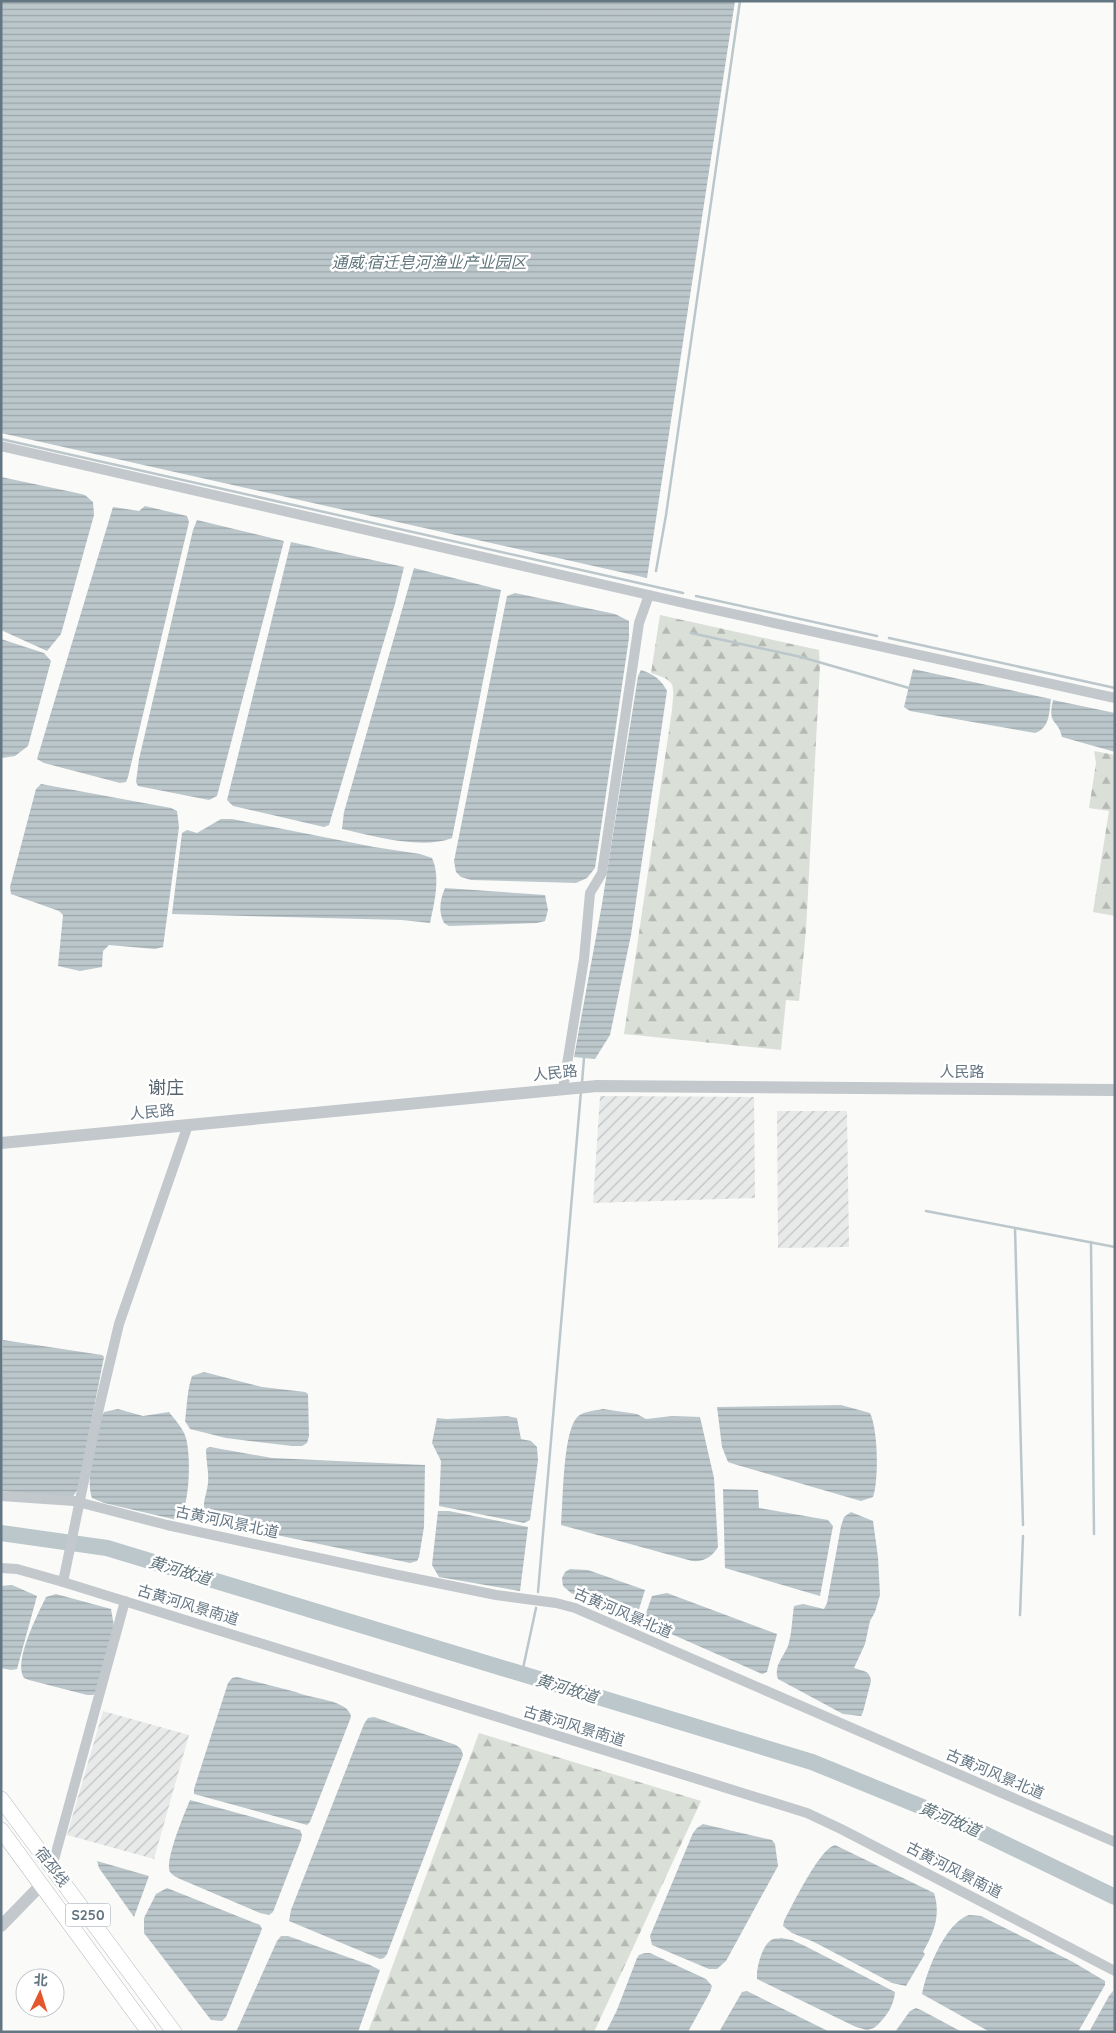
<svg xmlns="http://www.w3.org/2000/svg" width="1116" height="2033" font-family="Quicksand,'Noto Sans SC',sans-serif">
  <defs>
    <pattern id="industrial-furrows" width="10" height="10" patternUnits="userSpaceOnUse" patternTransform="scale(1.25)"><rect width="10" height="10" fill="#e8e9e9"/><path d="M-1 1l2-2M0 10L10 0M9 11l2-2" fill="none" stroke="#c0c1c2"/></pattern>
    <pattern id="forest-firs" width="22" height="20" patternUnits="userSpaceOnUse" patternTransform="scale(1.25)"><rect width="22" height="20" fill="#dadfd7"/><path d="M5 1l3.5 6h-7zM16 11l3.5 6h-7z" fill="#b4b9b4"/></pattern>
    <pattern id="water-rules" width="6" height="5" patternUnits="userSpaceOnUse" patternTransform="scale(1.25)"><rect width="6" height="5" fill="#bbc7cb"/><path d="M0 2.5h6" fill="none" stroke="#9ca6aa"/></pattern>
  </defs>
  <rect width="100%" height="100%" fill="#fafaf8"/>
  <g fill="url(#industrial-furrows)">
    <path d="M600,1096L754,1097L755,1198L593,1203Z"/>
    <path d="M777,1111H847L849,1247L778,1248Z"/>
    <path d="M103,1711L189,1735L154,1859L67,1835Z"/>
  </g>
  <g fill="url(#forest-firs)">
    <path d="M660,615L819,650L820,666L806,930L799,1001L786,1000L781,1050L624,1034L672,710C674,684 677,681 651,673Z"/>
    <path d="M1094,751L1115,755V916L1093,912L1109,811L1089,808L1096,763Z"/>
    <path d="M479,1733L701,1801L594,2032H368Z"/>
  </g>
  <g fill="url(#water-rules)">
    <path d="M1,1H735L647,578L1,433Z"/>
    <path d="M1,477L77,493L85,495L93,502L94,515L61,634L47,651L1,630Z"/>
    <path d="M145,506L187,516L189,522L128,777L126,782L120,783L44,763L37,759L113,507L139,511Z"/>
    <path d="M197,520L284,541L217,796L209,800L138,786L136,782L139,759L193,530Z"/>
    <path d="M291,542L404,567L395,604L329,825L324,827L233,806L227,800Z"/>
    <path d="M414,568L501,590L452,838C422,850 373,836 342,829L344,812Z"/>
    <path d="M515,593L615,614L629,621V638L595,868L587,878L576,883L471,880L461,877L456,872L454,861L507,596Z"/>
    <path d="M1,639L44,653L51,661L28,746L15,756L2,758Z"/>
    <path d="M913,669L1051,699C1049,713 1050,728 1035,733L910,711L904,707Z"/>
    <path d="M641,670C653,674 661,679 667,691L631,935L610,1035L595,1059L574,1057L602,904L638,676Z"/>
    <path d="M1053,700L1115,713V752L1062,737C1058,718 1047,726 1053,700Z"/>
    <path d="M41,784L171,808L177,811L179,827L163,947L155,949L109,945L103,951L102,967L80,971L58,966L63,915L59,911L11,894L10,887L36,789Z"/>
    <path d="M221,819H232L374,847L420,854L432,858C441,877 434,904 430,923L402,920L172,914L182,833L187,830L197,833Z"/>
    <path d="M445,888L545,895L548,910L545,921L537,923L449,926L444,923C438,911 440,900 445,888Z"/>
    <path d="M3,1340L102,1355L104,1357L78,1489L72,1498L1,1491Z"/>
    <path d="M204,1372L262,1387L305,1392L308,1394L309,1436L307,1443L302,1446H292L226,1438L190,1429L185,1421C187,1407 187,1390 192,1376Z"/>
    <path d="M841,1405L870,1413C878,1430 879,1479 873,1497L861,1501L737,1465L728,1462L722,1447L717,1407Z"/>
    <path d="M118,1409L143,1416L169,1412C175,1420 183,1428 186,1438C191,1458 190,1501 180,1519L177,1520L104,1503L92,1498C85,1477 96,1440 101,1418L104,1412Z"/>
    <path d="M603,1409L637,1414L646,1419L672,1416L700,1417L714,1478L718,1547C712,1557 704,1562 692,1561L561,1525C563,1500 563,1439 575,1420C580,1411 594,1411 603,1409Z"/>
    <path d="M507,1416L517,1418L521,1439L531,1441L537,1447L538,1460L530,1520L524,1523L439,1506L441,1461L432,1443L437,1418L447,1419Z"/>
    <path d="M210,1447L272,1458L425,1465L424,1527L419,1557L417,1561L410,1563L210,1521C199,1505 206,1500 208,1483C209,1472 206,1461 206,1450L207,1448Z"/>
    <path d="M723,1489L758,1490L759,1508L828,1520L833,1526L820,1596L725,1568Z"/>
    <path d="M438,1511H449L528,1527L520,1591L439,1577L432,1565Z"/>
    <path d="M851,1512L873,1521L878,1557L880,1595L875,1612L870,1621L865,1644L854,1668C862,1671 870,1670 871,1681L863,1712L861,1716L843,1714L778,1679C773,1667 784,1656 788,1646C792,1634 792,1618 794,1606L803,1604L824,1609L827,1603L841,1526L844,1517Z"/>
    <path d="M570,1569L588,1570L645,1590L635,1622L571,1593L563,1586L562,1578L565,1572Z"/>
    <path d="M12,1585L37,1596L17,1669L11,1670L1,1668V1586Z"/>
    <path d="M667,1593L777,1634L767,1672L762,1674L651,1625L646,1621L645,1616L652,1596Z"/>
    <path d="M56,1594L111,1609L114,1626L97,1692L93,1695H87L29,1680L24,1678C13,1661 38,1614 46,1597Z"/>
    <path d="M237,1677L296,1692C309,1699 349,1699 351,1717L310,1822L307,1825L194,1794V1789L228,1683L232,1678Z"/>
    <path d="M374,1717L456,1745L461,1749L463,1755L387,1954L384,1958L380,1959L289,1921L291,1910L364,1724L368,1718Z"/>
    <path d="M190,1800L300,1830L302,1835L301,1840L273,1912L269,1915L260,1913L180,1879C176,1877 172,1875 170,1872C164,1862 185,1812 190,1800Z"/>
    <path d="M703,1824L772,1840L775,1844L778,1866L726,1961L717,1969H709L652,1945L650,1936L693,1833L697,1828Z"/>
    <path d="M835,1845L934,1893C941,1915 934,1933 923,1952L925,1954L906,1986L892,1983L814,1942L792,1933L783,1926L784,1921C792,1906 820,1848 835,1845Z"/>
    <path d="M97,1861L149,1876L134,1917L99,1868Z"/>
    <path d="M167,1888L260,1925L262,1929L226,2017L222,2021L211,2020L144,1933V1918L156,1894Z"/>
    <path d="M969,1915L981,1916L1073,1962L1105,1981V1985L1078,2032H990L922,1994C926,1971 946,1922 969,1915Z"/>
    <path d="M281,1936H288L370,1965L380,1970L358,2032H236L277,1941Z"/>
    <path d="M781,1938L792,1940L805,1946L895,1992C894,2006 885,2019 874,2028L867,2030L856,2027L757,1979C756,1968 762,1944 773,1939C776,1938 779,1939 781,1938Z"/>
    <path d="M645,1953H650L706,1979L712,1986L710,1992L688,2032H606L617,2010L637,1958L639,1955Z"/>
    <path d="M747,1991L753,1994L830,2032H719L742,1992Z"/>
    <path d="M1113,1991L1115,2032H1089L1109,1996Z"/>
    <path d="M916,2008L921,2010L962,2032H895L910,2011Z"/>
  </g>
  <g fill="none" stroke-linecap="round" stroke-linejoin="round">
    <g stroke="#bbc7cb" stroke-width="2.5">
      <path d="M1,439L683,593"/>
      <path d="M656,571L666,515L740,1"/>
      <path d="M696,596L877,636"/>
      <path d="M691,633L801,657L909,688"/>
      <path d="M889,638L1115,688"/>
      <path d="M582,1083L584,1058"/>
      <path d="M926,1211L1115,1247"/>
      <path d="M1015,1228L1023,1525"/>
      <path d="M1091,1242L1094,1534"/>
      <path d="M538,1592L581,1091"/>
      <path d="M1020,1615L1023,1536"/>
      <path d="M522,1673L536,1608"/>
    </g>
    <path stroke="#bbc7cb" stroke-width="16" d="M1,1533L107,1548L812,1762L964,1824L1115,1897"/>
    <g stroke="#b5babe" stroke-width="16">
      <g id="primary">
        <path d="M1,1799L174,2032"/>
        <path d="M1,1830L149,2032"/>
      </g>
    </g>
    <g stroke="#c3c8cc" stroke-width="10">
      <path d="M1,446L688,604L1115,698"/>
      <path d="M563,1089L584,959L590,893L602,873L639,623L649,595"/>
      <path d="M1,1496L74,1501L167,1525L393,1574L496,1595L556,1603L575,1608L1115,1842"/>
      <path d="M1,1568L17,1569L63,1582L807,1813L841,1829L1115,1971"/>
      <path d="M63,1582L99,1408L119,1324L188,1125"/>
      <path d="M52,1867L125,1601"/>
    </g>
    <g stroke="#c3c8cc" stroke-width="12">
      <path d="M1,1143L597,1086L1115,1090"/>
      <path d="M1,1926L41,1885"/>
    </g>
    <use href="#primary" stroke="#fff" stroke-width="15"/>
  </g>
  <g text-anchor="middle" stroke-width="5" stroke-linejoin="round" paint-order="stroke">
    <rect fill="#fff" stroke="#939fa8" stroke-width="1" x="65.5" y="1903.5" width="45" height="23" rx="4"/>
    <g font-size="14" font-weight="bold" fill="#657683">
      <text x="88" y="1920">S250</text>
    </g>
    <g font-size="15" fill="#657683" stroke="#fff">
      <text x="962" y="1077">人民路</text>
      <text transform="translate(555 1073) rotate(-6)" y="5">人民路</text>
      <text transform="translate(152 1112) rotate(-5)" y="5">人民路</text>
      <text transform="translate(227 1522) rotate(12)" y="5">古黄河风景北道</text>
      <text transform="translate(188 1605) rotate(17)" y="5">古黄河风景南道</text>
      <text transform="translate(623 1613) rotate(23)" y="5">古黄河风景北道</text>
      <text transform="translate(574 1726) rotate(17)" y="5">古黄河风景南道</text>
      <text transform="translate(995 1774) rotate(23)" y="5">古黄河风景北道</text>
      <text transform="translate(52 1867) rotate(53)" y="5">宿邳线</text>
      <text transform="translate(954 1870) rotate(27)" y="5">古黄河风景南道</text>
    </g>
    <g font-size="16" font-style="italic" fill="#60757c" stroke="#fff">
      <text x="429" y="268">通威·宿迁皂河渔业产业园区</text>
      <text transform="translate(180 1570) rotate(17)" y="6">黄河故道</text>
      <text transform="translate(567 1688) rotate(17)" y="6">黄河故道</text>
      <text transform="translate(950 1819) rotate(23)" y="6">黄河故道</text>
    </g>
    <g font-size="18" fill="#57646e" stroke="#fff">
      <text x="166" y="1094">谢庄</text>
    </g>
  </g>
  <rect width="1116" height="2033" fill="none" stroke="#657683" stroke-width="5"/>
  <g transform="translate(40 1993) rotate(4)"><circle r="24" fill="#ffffff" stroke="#c1c8cd"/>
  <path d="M0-4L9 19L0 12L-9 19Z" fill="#e4572e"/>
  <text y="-8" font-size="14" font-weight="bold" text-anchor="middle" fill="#657683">北</text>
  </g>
</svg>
